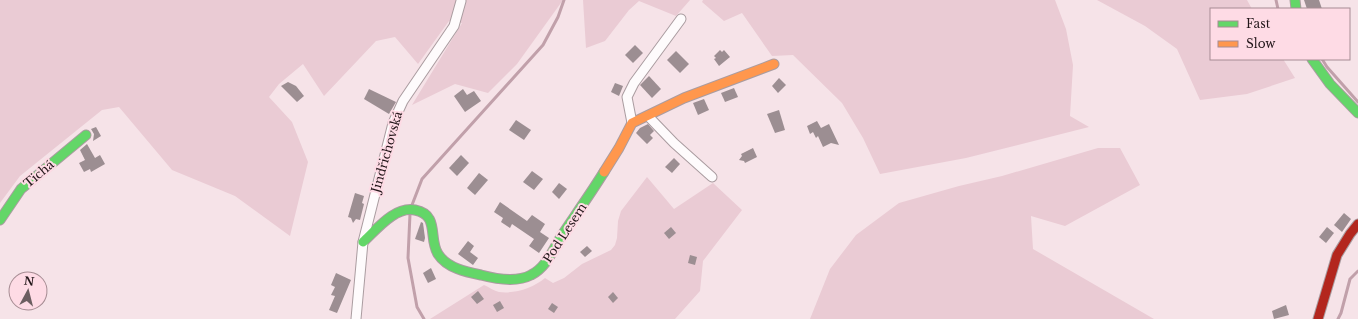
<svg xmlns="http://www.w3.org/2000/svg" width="1358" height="319" font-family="'Libre Baskerville',serif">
  <rect width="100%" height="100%" fill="#f6e3e8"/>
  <g fill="#eacbd4">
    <path d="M0,0H563L517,64L488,93L455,84L412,105L462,23L449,21L418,64L395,37L376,41L324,96L303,64L279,84L269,97L292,122L308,162L290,236L235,196L172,170L119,107L102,110L20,176L0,203Z"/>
    <path d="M583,0H690L676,16L639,1L629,10L605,41L586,48Z"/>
    <path d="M703,0H1055L1066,29L1073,65L1070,116L1089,127L966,158L880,174L863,138L842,103L793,55L772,56L742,13L724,21L702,2Z"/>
    <path d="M1097,0H1247L1252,9H1211V59H1283L1295,78L1247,94L1200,100L1177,49L1145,26Z"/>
    <path d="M1098,148H1120L1140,185L1065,226L1031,216L1033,249L1154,319H810L830,269L856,235L899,203L959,186L1002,176Z"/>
    <path d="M647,177L674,209L713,183L742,210L703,261L700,291L675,319H430L484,285C489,287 494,291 499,292C515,294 533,288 545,278L553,283L564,278L582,264L611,250L615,245L617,238L618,221L621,211Z"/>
  </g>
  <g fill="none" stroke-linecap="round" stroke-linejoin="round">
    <g stroke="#c1a0aa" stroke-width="3">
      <path d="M1276,0L1278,9"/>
      <path d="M1322,59L1327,67L1358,102"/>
      <path d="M412,205L422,179L543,45L558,17L564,0"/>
      <path d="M410,214L408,258L417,307L424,319"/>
      <path d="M1338,319L1341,313L1350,279L1358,271"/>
    </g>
  </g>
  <g fill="#9c8e92">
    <path d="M1304,0H1319L1322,9H1307Z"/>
    <path d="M635,45L643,53L633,63L625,55Z"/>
    <path d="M720,50L722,52L724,50L730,57L719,66L714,59L716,58L714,56Z"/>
    <path d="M676,51L689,64L680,73L667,60Z"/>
    <path d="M649,76L661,89L652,98L640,85Z"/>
    <path d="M779,78L786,85L778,93L772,86Z"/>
    <path d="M288,82L296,86L304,96L297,102L281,86Z"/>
    <path d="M615,83L623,86L619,96L611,92Z"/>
    <path d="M734,88L738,97L725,102L721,93Z"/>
    <path d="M369,89L396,102L389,114L364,99Z"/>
    <path d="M463,89L467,95L474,91L481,101L465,112L454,96Z"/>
    <path d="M704,99L709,110L698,115L693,103Z"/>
    <path d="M779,110L785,130L775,133L767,114Z"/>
    <path d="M516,120L531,130L524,140L509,130Z"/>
    <path d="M817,121L821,128L829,124L839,145L831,143L823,147L818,136L816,138L813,132L810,134L807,126Z"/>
    <path d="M648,124L654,131L650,135L653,138L647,144L636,133L640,128Z"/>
    <path d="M96,127L101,136L93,141L94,134L91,129Z"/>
    <path d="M87,144L95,158L100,155L105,164L91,172L90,169L84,172L79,163L85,160L80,150Z"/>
    <path d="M753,148L757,157L745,163L744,161L739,160L742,156L741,154Z"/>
    <path d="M461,155L469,163L457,176L449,168Z"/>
    <path d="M674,158L680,164L672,173L665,167Z"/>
    <path d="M532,171L543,179L534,190L523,182Z"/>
    <path d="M479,173L488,180L475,195L467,188Z"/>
    <path d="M559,183L567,189L559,199L552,192Z"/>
    <path d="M355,193L364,196L362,203L364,204L360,220L356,219L353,223L351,218L348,217Z"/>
    <path d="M500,202L527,221L532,215L545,224L540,232L549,238L539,253L529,246L534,239L512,224L510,228L501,222L503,218L494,212Z"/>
    <path d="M1344,213L1351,219L1342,232L1334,225Z"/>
    <path d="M421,222L423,223L425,238L424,242L415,239Z"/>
    <path d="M671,227L676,233L669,239L664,233Z"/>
    <path d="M1327,227L1334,233L1326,243L1319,237Z"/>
    <path d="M468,241L474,246L470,252L478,258L473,265L458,254Z"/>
    <path d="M587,246L592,251L585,257L580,252Z"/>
    <path d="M690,255L697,257L695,265L688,263Z"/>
    <path d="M431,268L436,279L428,283L423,273Z"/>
    <path d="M336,273L351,280L337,313L329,310L335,296L331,295L335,287L331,285Z"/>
    <path d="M478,291L484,299L477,304L471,297Z"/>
    <path d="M613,292L618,298L613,303L608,297Z"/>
    <path d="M500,301L504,308L497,312L493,305Z"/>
    <path d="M552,303L558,307L554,313L548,309Z"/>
    <path d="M1286,305L1289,315L1274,319L1272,311Z"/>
  </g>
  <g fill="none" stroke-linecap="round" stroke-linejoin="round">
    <g stroke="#aa9ca0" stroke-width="11">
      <g id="street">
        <path d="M648,116L674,143L712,177"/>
        <path d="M632,123L627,97L634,83L681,19"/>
        <path d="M356,319L363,242L393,123L403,101L454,26L461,1"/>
      </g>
    </g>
    <g stroke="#aa9ca0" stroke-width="11">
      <g id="fast">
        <path d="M1295,0L1296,9"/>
        <path d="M1312,59L1330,84L1358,113"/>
        <path d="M0,220L21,189L86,135"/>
        <path d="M363,242C377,229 395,206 415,210C440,215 428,238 438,254C447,268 466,272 481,275C496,279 516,283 531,275C547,267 553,249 562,235C576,214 591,193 604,172"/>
      </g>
    </g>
    <g stroke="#aa9ca0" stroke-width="11">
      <path id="slow" d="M604,172L619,148L632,123L684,98L774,64"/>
    </g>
    <g stroke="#aa9ca0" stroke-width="11">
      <path id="jam" d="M1318,319L1337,255L1350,234L1358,224"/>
    </g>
    <use href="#street" stroke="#fefbfc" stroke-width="9"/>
    <use href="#fast" stroke="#63d668" stroke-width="9"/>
    <use href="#slow" stroke="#ff974d" stroke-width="9"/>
    <use href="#jam" stroke="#b3261e" stroke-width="9"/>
  </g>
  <g text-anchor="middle" stroke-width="4" stroke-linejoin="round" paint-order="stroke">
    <g font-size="12" fill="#221619" stroke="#fedbe5">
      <text transform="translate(387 152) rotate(-74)" y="4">Jindřichovská</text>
      <text transform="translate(39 174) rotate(-40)" y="4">Tichá</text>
      <text transform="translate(565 233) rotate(-57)" y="4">Pod Lesem</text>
    </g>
  </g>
  <rect x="1210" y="8" width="140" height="52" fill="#fedbe5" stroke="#a68c93"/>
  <rect x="1218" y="21" width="20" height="6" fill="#63d668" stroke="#a68c93"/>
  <text x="1246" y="28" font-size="12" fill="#221619">Fast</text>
  <rect x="1218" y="41" width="20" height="6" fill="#ff974d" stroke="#a68c93"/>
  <text x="1246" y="48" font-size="12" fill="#221619">Slow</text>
  <g transform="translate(28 291) rotate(7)"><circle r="19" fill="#fedbe5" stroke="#a68c93"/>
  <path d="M0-3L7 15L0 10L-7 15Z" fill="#6c5e61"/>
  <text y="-6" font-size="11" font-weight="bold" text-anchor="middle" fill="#221619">N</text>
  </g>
</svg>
